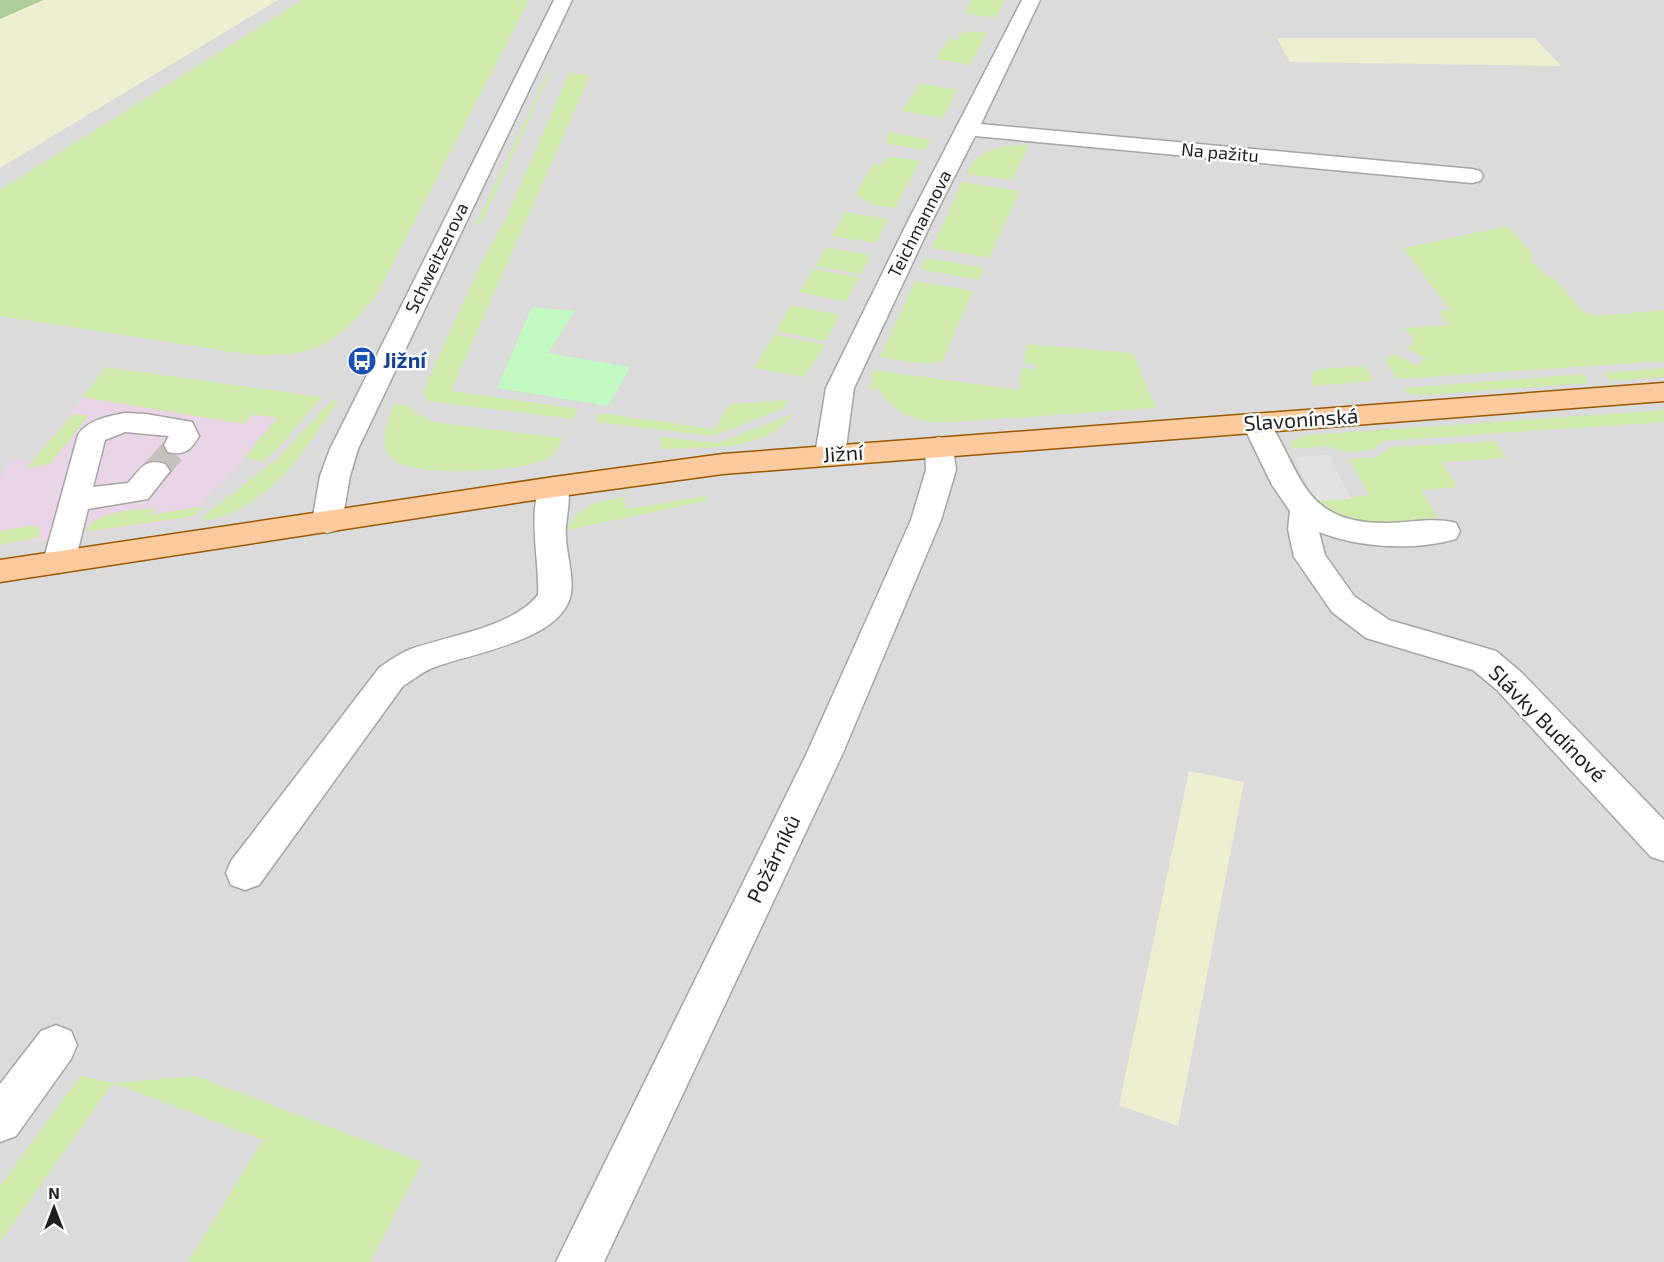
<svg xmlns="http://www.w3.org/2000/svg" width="1664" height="1262" font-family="'Exo 2',sans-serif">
  <rect width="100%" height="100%" fill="#efebe4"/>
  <rect fill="#dcdbdb" x="0" y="0" width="1664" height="1262"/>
  <path fill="#e8d6e7" d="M94,386L277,418L220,487L217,486L198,507L187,514L173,516L171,522L0,546V478L11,459L32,461Z"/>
  <g fill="#eeeed0">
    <path d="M43,0H278L0,168V19Z"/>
    <path d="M1277,38H1535L1561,66L1290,62Z"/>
    <path d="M1189,771L1244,782L1178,1126L1119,1105Z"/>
  </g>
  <g fill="#cfeaaa">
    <path d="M302,0H529L377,294C337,346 312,359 245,354L0,316V190Z"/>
    <path d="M971,0H1005L995,18L964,13Z"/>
    <path d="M970,31L987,33L970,65L936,59L949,38L961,41L957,35Z"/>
    <path d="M548,73H550L488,209L480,223L476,224Z"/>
    <path d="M569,73L590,75L451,391L578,409L573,419L426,401L423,391L480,266L508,214Z"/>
    <path d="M915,83L957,90L943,118L902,111L919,85Z"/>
    <path d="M889,132L931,140L925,150L885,143Z"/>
    <path d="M1029,145L1012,180L966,174C977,148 1002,145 1029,145Z"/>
    <path d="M896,157L920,161L895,208L873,205L855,194L873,164L882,165L886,158Z"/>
    <path d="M962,182L1020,191L989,258L932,248Z"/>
    <path d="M845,212L888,219L876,243L832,236Z"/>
    <path d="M1508,226L1533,254L1530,259L1545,275L1555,279L1582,310L1597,316L1664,310V361L1397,379L1385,359L1395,354L1416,366L1426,359L1406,348L1413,344L1412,336L1403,328L1448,325L1439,311L1450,310L1403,248Z"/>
    <path d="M826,247L870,255L861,274L815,266Z"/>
    <path d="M926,258L984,268L978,280L920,269Z"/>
    <path d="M813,269L859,277L846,302L799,292Z"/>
    <path d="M915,281L973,291L942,362L923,364L880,357Z"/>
    <path d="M791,305L840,315L826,341L776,331Z"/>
    <path d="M774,334L825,345L804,377L754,368Z"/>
    <path d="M1027,344L1133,353L1156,408L940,423C914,420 890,412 878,388L870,389L873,370L1019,390L1022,368L1036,369L1035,365L1024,363Z"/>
    <path d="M1365,366L1374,381L1312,386V374L1318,369Z"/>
    <path d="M106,367L307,395L322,397L279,447L262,462L245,457L277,418L251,414L245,424L82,397Z"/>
    <path d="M1664,368V377L1610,381L1604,373Z"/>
    <path d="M1584,374L1588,383L1423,395L1409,394L1403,388Z"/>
    <path d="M788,400L782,409L713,436L595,422L599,413L714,429L730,404Z"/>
    <path d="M331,401H338C305,452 269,508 205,521L201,518L276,460Z"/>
    <path d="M394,404L409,406L417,414L435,422L563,438C559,446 556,455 547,459C523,472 408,479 390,457C378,442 388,419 394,404Z"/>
    <path d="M1664,410V422L1384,441L1372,450L1346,452L1329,446L1290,449L1294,440L1308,435Z"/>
    <path d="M73,414L87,415V418L50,464L26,468Z"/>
    <path d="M793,414C763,453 705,447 661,449L660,437L719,443Z"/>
    <path d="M1495,441L1507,458L1442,462L1457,487L1421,490L1438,518C1397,521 1351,531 1318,501L1369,495L1349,459L1376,457L1391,447Z"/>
    <path d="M705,496L707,501L567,530C576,505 601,501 624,497L626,509Z"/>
    <path d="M198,507L202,508L193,516L184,518L85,532C96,509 135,511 157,508L149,515Z"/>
    <path d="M29,526H37L40,530L38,538L0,545V531Z"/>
    <path d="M80,1076L113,1083L196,1076L422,1162L370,1262H188L263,1140L113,1083L0,1242V1186Z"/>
  </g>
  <path fill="#aecf99" d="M0,0H43L0,19Z"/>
  <path fill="#c2fac1" d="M532,307L575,311L548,353L630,367L608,406L497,388Z"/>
  <path fill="#e2e2e2" d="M1328,455L1351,499L1316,501L1294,457Z"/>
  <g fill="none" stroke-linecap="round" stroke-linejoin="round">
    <path stroke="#c5c2bc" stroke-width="26" stroke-dasharray="26 14" stroke-linecap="butt" d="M155,471L178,445"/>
    <g stroke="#a5a5a5" stroke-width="3">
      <g id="minor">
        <path d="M554,0H572L358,449L350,476L342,522L338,530L327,533L316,530L312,522L320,476L330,449Z"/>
        <path d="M1022,0H1040L981,124L1472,169L1480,171L1483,176L1480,181L1472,183L975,136L933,219L854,388L845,455L840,462L830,465L820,462L815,455L826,388L909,219Z"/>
        <path d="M125,413L146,414L192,422L199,436C191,450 185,456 168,452L164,445L169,436L125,432L105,440L93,487L128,483C141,469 144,458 165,464L170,471L148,499L88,509L75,562L70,570L59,573L48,570L43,562L78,435C87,420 109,416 125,413Z"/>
        <path d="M1256,414L1266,416C1303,474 1302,524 1387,523C1409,523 1435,517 1456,523L1460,531L1456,539C1414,551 1360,548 1319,532L1325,555L1354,596L1389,620L1496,651L1521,672L1664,820V861L1651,857L1497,690L1473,670L1366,638L1332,612L1294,557L1288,529L1290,511L1272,485L1242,423L1246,416Z"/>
        <path d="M939,437L949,440L953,447L956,470L941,520L842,755L604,1262H556L806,755L911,520L926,470L925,447L929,440Z"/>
        <path d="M554,477L565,480C574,496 564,520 566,538C567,557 575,580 570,598C557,641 472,653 435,667C423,671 413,680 403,686L259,885L245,890L231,885L226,873L231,861L379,668C389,661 400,653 411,649C450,635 511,628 538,595C540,563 526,508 543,480Z"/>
        <path d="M56,1025L71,1031L77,1045L71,1059L16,1136L0,1142V1084L41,1031Z"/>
      </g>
    </g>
    <g stroke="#995900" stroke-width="3">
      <path id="major" d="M1664,383V401L723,474L554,497L0,582V560L554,477L723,454Z"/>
    </g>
    <use href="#minor" fill="#fff" fill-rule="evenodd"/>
    <use href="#major" fill="#fcca9d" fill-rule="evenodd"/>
  </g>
  <defs>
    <g id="bus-disc" transform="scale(1.5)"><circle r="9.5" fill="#1a4fb4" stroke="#fff"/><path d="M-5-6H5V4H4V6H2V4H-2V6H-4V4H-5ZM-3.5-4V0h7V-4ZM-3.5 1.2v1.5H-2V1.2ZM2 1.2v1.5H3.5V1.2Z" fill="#fff"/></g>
  </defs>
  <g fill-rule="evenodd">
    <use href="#bus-disc" x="362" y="361"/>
  </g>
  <g text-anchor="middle" stroke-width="5" stroke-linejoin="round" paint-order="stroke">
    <g font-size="18" fill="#1e1e1e" stroke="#fff">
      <text transform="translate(1220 153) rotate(5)" y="6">Na pažitu</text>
      <text transform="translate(920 224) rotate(-63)" y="6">Teichmannova</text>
      <text transform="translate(437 258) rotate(-64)" y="6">Schweitzerova</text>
    </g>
    <g font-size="21" font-weight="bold" fill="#164399" stroke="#fff" text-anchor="start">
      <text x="383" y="368">Jižní</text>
    </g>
    <g font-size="21" fill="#1e1e1e" stroke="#fff">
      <text transform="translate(1301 420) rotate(-4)" y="7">Slavonínská</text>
      <text transform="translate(843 454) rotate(-4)" y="7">Jižní</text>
      <text transform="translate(1547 724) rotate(45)" y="7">Slávky Budínové</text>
      <text transform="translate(774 859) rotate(-64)" y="7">Požárníků</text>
    </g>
  </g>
  <g transform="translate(54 1208)" stroke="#ffffff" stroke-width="4.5" paint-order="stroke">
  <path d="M0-4.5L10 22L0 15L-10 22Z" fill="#1e1e1e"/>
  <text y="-9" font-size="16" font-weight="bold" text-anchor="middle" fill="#1e1e1e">N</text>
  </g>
</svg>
